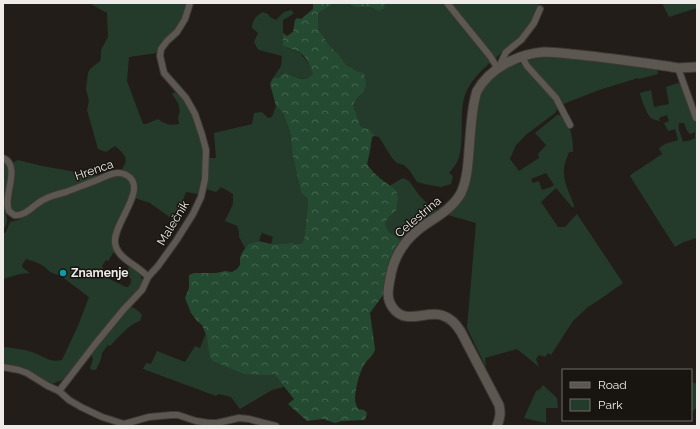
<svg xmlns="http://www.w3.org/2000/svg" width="700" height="429" font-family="Raleway,sans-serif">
  <defs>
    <pattern id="forest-crowns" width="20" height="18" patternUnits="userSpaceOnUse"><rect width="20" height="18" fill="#244b32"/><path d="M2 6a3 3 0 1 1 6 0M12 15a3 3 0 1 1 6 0" fill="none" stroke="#446550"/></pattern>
  </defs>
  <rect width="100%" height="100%" fill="#221d19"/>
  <g fill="#243b2b" fill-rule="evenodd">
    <path d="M89,3H188L180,24L158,50L157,53L129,57L127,81L143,124H146L158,119C164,124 170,126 179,124L178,117L180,111L178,103L172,94L175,92C179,96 183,99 186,103C196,118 204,141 204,159C204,169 202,180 200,190L198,194L186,192L178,214L175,221L150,203L135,198C137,183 138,174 122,169C130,158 124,154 115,146L106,152L98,149L87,110L89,101L86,89L88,73L90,69L100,61L101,57V50L108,37L107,13Z"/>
    <path d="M335,3H348L352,6L356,7H370L379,11L384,9L386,3H442L492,61C483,69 473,78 467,90C457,110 466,140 458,160C456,165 452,169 449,173L453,176L451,184L441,187L429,185L417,182L410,171L404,165L397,163L392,158L379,137L375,136L369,129L361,127L353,105L358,97L363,93L358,72L346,65L339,55L329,45L318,29V13Z"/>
    <path d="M448,3H539L533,20L517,40L501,53L496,58L482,44Z"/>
    <path d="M662,3H697V8L669,17Z"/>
    <path d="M291,10L294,13L290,16L283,20V46L300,53L311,66L314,74C305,82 299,78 289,74L279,78H273L281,66L282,56L259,50L257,48L254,42L258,33L252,28C252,20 256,16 263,12L268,14L270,17L276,20L284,12Z"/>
    <path d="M547,57L569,58L657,70L658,74L639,79L638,78L599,90L561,105L528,63L529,60Z"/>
    <path d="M519,63L522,64L549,92L558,107L557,110L555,113L527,134L516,145L510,159L519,171L539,158L538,154L546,145L535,133L557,115H562C571,126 573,138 573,152H569C567,158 563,166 564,173C564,185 571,195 574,206L573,208L556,188L541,202L558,227H565L577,214L623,283L599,300L588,307L573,321L551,355L548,353L545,357L539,355L536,359L539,367L517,349L485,358L486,366L485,365L467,328L476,223L448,215L460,202L474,129L479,97L482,91L490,81L496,75L506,69ZM546,173L554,185L551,187L542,190L539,181L533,183L531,179Z"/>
    <path d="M681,82L697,117V238L684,242L675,247L630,176L632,174L662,154L659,148L665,144L678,140L675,129L668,131L664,123L669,121L667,115L659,118L660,121C656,120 653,120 650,117C646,112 641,99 640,93L651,90L654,107L669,104L666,87ZM679,123H684C686,127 686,131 690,134L695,132V138L691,140L683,142C682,136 677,129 679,123Z"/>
    <path d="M276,106L283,113L290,132L292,152L301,191L307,200L308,203L304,240L302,243L299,244L292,243L271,244L273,237L262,233L259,241L248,244L245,248L239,237V232L237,226L225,221L233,204V194L221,187L216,192L206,189L208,158H216L214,133L252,124L254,113L262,112L268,118L272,117Z"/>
    <path d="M18,160L42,166L99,176L85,183L56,192L18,214L12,210L11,207L14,170L12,163Z"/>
    <path d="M3,161C7,164 9,167 9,171C11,180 5,197 5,206C5,216 11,221 3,230Z"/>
    <path d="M120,174L129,180L132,188L131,195L121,217L116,252L113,253L108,261L106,260L102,266L103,268L101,275L126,287H128L131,283V279L127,274L129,266L128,264L140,273L143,283L140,290L113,317L71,371L62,380L52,384L39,376L22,367L3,363V347C12,348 23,349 32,352C44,356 48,363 62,360L78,326L89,297L61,276L50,272L45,267L38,263L26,259L22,265L23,268L30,273L20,274L3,279V234L6,232L10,222L18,220L26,215L42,202Z"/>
    <path d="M403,178L409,181L419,195L428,204L438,212L421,223L414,221L403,229L407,235L401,241L389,232L385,224L388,218L396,211V190L389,186Z"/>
    <path d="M130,307C136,308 139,311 142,315L140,321C128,325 119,337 110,346L108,345L102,353L101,359L96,370H92L90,368L93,359L91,354L121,315Z"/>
    <path d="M206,333L207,337L244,374H274L284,387L272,390L240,409L231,397L219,394L216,396L143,369L146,363L151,364L157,351L185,362L195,346L200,348Z"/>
    <path d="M691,382L697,384V407L691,413Z"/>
    <path d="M543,385L557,398L558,408H546V423L524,418L536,391L540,389Z"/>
  </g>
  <g fill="url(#forest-crowns)">
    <path d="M313,3H335L318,13V29L329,45L339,55L346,65L358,72L364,73L366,85L363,93L358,97L353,105L361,127L369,129L375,136L372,137L370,151L367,164C374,175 386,183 396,190L398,199L396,211L388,218L385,224L389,232L401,241L396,246L388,264L383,295L370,313L375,349C374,356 367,359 364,365C359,373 355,390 355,400C355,403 357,406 358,409L364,410L367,413L365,420L342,421L335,423L323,419L307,421L288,404L294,399L274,374L269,375L244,374L213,361L210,358L207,337L202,325L197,321L191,313L185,298L189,288V275L194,273H216L225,271L232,272L237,269L240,265V258L242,253L248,244L259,241L271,244L292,243L299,244L302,243L304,240L308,203L307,199L301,192L292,152L290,132L283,113L276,106L270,84L273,78H279L285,73C296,76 304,84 313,74C311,66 306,56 299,52C294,50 288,48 283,46V33L287,36L293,32L295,20L297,18L301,19L313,9Z"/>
    <path d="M348,3H386L384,9L379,11L370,7H356L352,6Z"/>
  </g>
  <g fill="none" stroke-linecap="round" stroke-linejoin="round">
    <g stroke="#3d3937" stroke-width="8">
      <g id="street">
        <path d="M447,3L490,56L498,69"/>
        <path d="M522,57L527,66L547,88L556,98L570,125"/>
        <path d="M499,67L506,52L521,40L534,23L540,9"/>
        <path d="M678,68L696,118"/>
        <path d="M3,158C22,166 2,197 9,211C10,212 13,214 14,215C25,217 33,205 43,200C50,196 58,194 66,192C76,188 87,184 97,180C107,176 118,169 128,176C148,189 112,225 115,243C117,259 138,265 148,277"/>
        <path d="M3,367L19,370L27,373L48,386L59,391L69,400L81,407L102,417L124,424L149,417L171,415H178L196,421L209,423H217L239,418L249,419L276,426"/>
        <path d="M59,391L96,343L124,309L142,290L148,277L158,266L176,241L193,214L201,197L205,179L206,150L202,135L195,114L186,98L164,73L160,56L161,49L167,41L177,32L185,19L190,3"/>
      </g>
    </g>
    <g stroke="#3d3937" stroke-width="11">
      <path id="secondary" d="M497,426C500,418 501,413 499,405L461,332C456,324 451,318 441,315C425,311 405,325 393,308C386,299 388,289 390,279C393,259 402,243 418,230C433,218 451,211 461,193C467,180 468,165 469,151C470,137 471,123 473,109C474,103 475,97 477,91C490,68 518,54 544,52C556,52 568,54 580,55C609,58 637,62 666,66L678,68L697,67"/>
    </g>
    <use href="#street" stroke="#5d5752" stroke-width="6"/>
    <use href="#secondary" stroke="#5d5752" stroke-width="9"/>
  </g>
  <circle fill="#0f9aa8" stroke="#181410" stroke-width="1.5" cx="63" cy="273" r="4"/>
  <g text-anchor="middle" stroke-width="3" stroke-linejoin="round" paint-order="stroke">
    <g font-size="12" fill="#efebe9" stroke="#181410">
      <text transform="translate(94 170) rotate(-19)" y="4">Hrenca</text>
      <text transform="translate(418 217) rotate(-40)" y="4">Celestrina</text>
      <text transform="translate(173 223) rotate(-59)" y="4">Malečnik</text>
    </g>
    <g font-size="12" font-weight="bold" fill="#efebe9" stroke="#181410" text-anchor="start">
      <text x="71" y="277">Znamenje</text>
    </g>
  </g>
  <rect width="700" height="429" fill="none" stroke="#efebe9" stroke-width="8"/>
  <rect x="562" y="369" width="130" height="52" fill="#181410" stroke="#6e6a67"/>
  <rect x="570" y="382" width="20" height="6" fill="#5d5752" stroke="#6e6a67"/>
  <text x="598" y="389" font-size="12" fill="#efebe9">Road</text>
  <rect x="570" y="399" width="20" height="12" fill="#243b2b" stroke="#6e6a67"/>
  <text x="598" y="409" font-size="12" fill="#efebe9">Park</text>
</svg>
